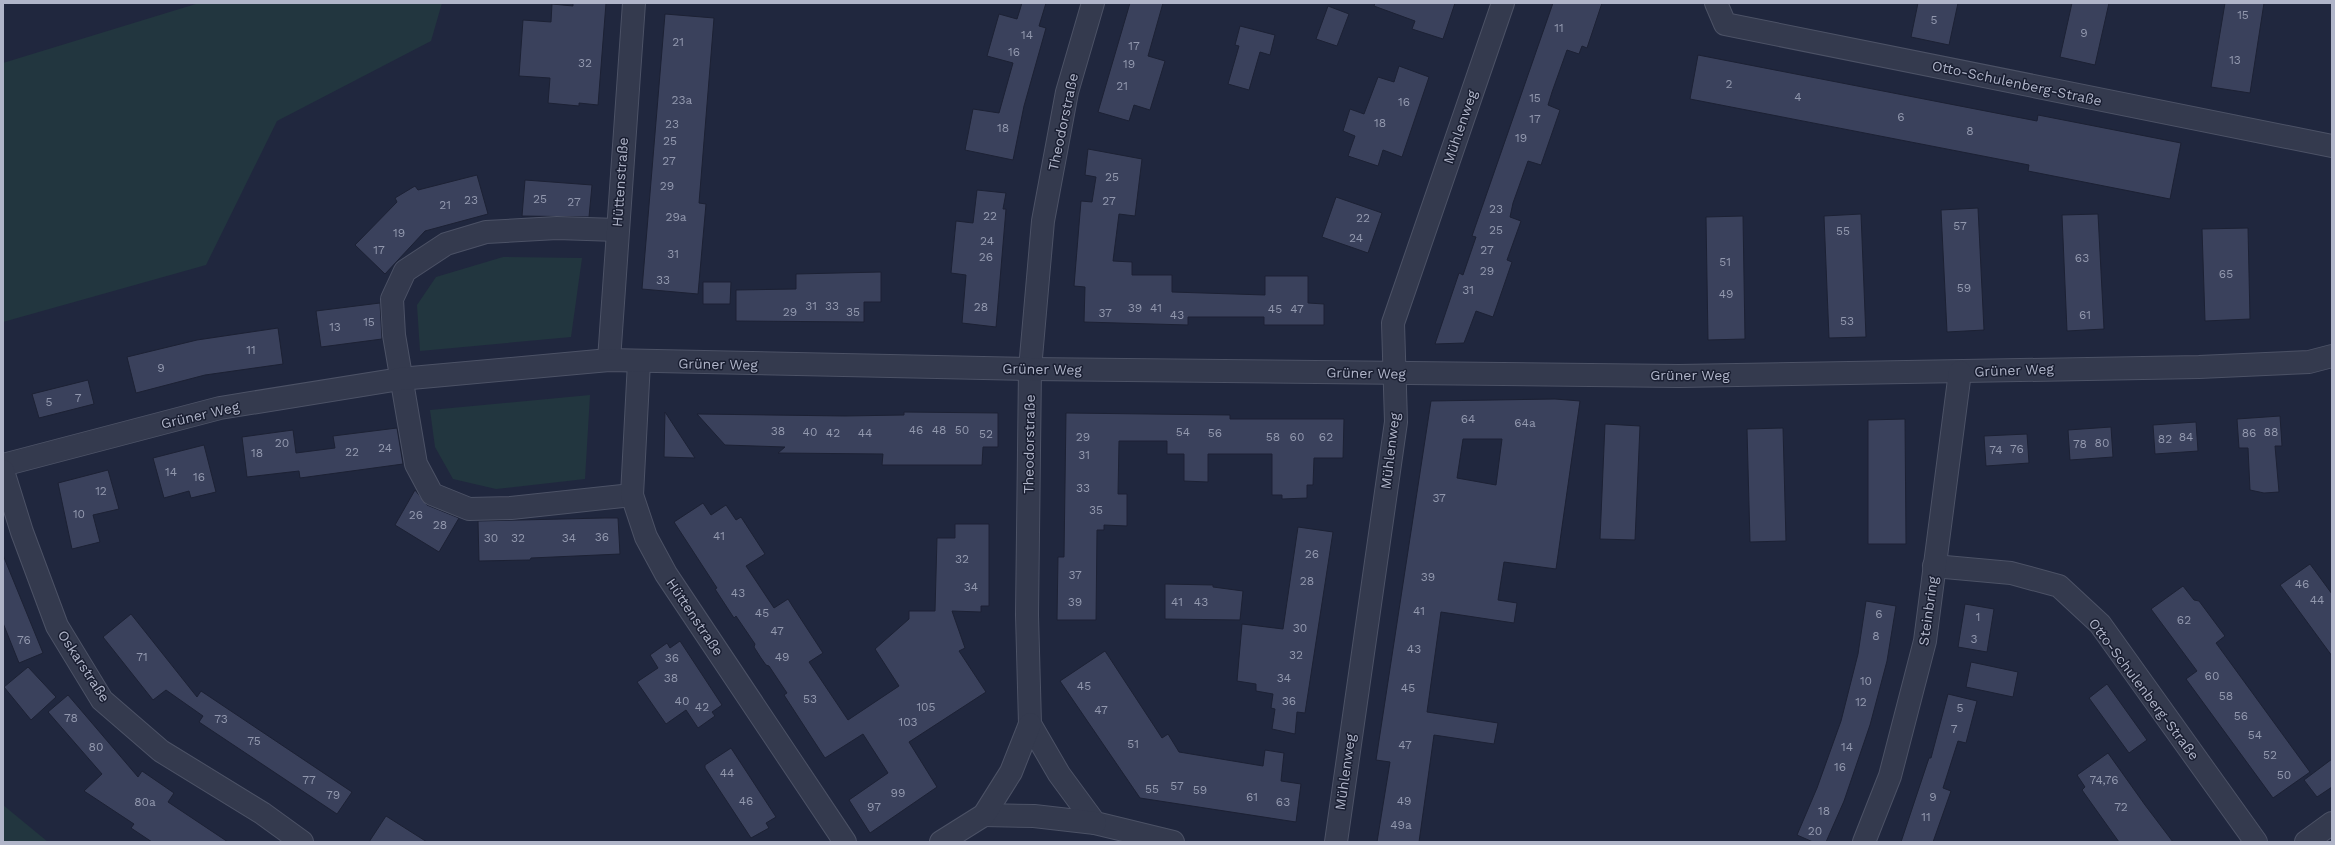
<svg xmlns="http://www.w3.org/2000/svg" width="2335" height="845" font-family="'Work Sans',sans-serif">
  <rect width="100%" height="100%" fill="#20273e"/>
  <g fill="#22363f">
    <path d="M199,3H442L431,41L277,121L206,265L3,322V63Z"/>
    <path d="M503,257L582,258L571,337L420,351L417,305L436,277Z"/>
    <path d="M590,395L585,479L496,489L453,479L435,447L430,410Z"/>
    <path d="M3,805L48,842H3Z"/>
  </g>
  <g fill="#3a415c" stroke="#1c2134" fill-rule="evenodd">
    <path d="M573,3H606L598,105L579,103V106L548,103L550,78L519,76L523,20L551,22L552,4L573,6Z"/>
    <path d="M1022,3H1046L1039,26L1046,28L1024,106L1013,160L965,150L973,109L999,113L1013,63L987,56L999,14L1017,19Z"/>
    <path d="M1130,3H1163L1148,56L1165,61L1150,110L1134,105L1129,121L1098,112Z"/>
    <path d="M1375,3H1455L1443,39L1412,29L1415,21L1374,6Z"/>
    <path d="M1553,3H1602L1587,48L1582,46L1579,54L1567,50L1552,92L1548,105L1560,110L1541,165L1528,161L1513,203L1510,217L1521,221L1507,260L1512,262L1493,317L1476,311L1464,343L1435,344L1459,273L1463,275L1476,237L1472,236Z"/>
    <path d="M1918,3H1958L1949,45L1911,37Z"/>
    <path d="M2072,3H2109L2095,65L2060,57Z"/>
    <path d="M2225,3H2264L2250,93L2211,87Z"/>
    <path d="M1328,6L1349,14L1337,46L1316,39Z"/>
    <path d="M665,14L714,18L699,203L706,204L698,294L642,289Z"/>
    <path d="M1240,26L1275,35L1270,55L1260,52L1249,90L1228,84L1239,46L1235,45Z"/>
    <path d="M1698,55L2037,121L2038,115L2181,143L2170,199L2028,171L2029,165L1690,99Z"/>
    <path d="M1399,66L1429,77L1402,157L1383,150L1378,166L1348,156L1355,136L1343,131L1350,109L1364,114L1378,77L1394,82Z"/>
    <path d="M1088,149L1142,159L1135,216L1119,214L1113,261L1132,262V275H1172V292L1265,295V276H1308V303L1324,304V325H1264V317H1188V325L1084,322L1085,287L1074,286L1081,201L1092,202L1096,177L1085,175Z"/>
    <path d="M477,175L488,214L425,231L385,274L355,245L397,202L395,198L415,186L418,190Z"/>
    <path d="M525,180L592,185L589,217L522,216Z"/>
    <path d="M977,190L1006,193L1003,209H1006L996,327L962,323L966,275L951,273L956,221L973,223Z"/>
    <path d="M1336,197L1382,213L1368,253L1322,237Z"/>
    <path d="M1978,208L1984,330L1947,332L1941,210Z"/>
    <path d="M1861,214L1866,337L1829,338L1824,216Z"/>
    <path d="M2098,214L2104,329L2067,331L2062,215Z"/>
    <path d="M1743,216L1745,339L1708,340L1706,217Z"/>
    <path d="M2248,228L2250,319L2205,321L2202,229Z"/>
    <path d="M881,272V302H864V322L736,321V290L796,289V274Z"/>
    <path d="M703,282H731L730,304H703Z"/>
    <path d="M380,303L382,339L321,347L316,311Z"/>
    <path d="M278,328L283,364L205,375L136,393L127,357L197,340Z"/>
    <path d="M88,380L94,404L39,418L32,394Z"/>
    <path d="M1555,399L1580,401L1556,569L1504,562L1498,600L1517,603L1514,623L1441,612L1427,712L1498,723L1494,744L1434,735L1419,842H1377L1390,762L1376,760L1431,401ZM1463,439H1502L1496,485L1457,478Z"/>
    <path d="M665,412L695,458L664,457Z"/>
    <path d="M904,412L998,413V447H983L982,465H882L883,454L778,453L785,447L725,445L697,414L845,416L904,415Z"/>
    <path d="M1066,413L1230,415V419H1344L1343,458H1314L1313,485H1307V498L1282,499V495H1272V454H1208V482L1184,481V454H1167V441H1119L1118,494H1127V526L1104,525V530H1097L1096,620H1057L1058,557H1064Z"/>
    <path d="M2280,416L2282,446H2275L2279,492L2264,493L2250,490L2248,448H2239L2237,419Z"/>
    <path d="M1905,419L1906,544H1868V420Z"/>
    <path d="M2196,422L2198,451L2155,454L2153,425Z"/>
    <path d="M1605,424L1640,426L1635,540L1600,539Z"/>
    <path d="M2111,427L2113,457L2070,460L2068,430Z"/>
    <path d="M397,428L403,464L300,478L299,471L247,477L242,437L293,430L296,453L335,448L333,436Z"/>
    <path d="M1783,428L1786,541L1750,542L1747,429Z"/>
    <path d="M2027,434L2029,463L1986,466L1984,436Z"/>
    <path d="M204,445L216,492L191,498L189,491L164,498L153,458Z"/>
    <path d="M108,470L119,509L93,515L100,542L72,549L58,483Z"/>
    <path d="M415,490L427,505L459,518L439,552L395,525Z"/>
    <path d="M703,503L711,515L726,505L736,520L741,517L765,554L746,566L774,608L788,599L793,607L823,653L809,662L848,720L899,686L875,649L909,619V611H935L937,538H955V524H989V606H981V612L952,611L965,648L959,651L986,692L909,742L937,787L870,833L849,800L888,773L863,734L825,758L784,695L787,693L769,666L766,665L761,658L754,647L755,644L736,616L734,618L715,589L717,588L674,522Z"/>
    <path d="M604,518H618L620,554L531,558L530,560L479,561L478,521Z"/>
    <path d="M1298,527L1333,532L1305,713L1297,712L1295,734L1272,729L1275,709L1271,708L1273,694L1256,691V684L1237,681L1242,624L1283,629Z"/>
    <path d="M3,555L43,653L19,663L3,623Z"/>
    <path d="M2310,564L2332,594V656L2280,585Z"/>
    <path d="M1165,584L1213,585V587L1243,591L1240,620L1165,619Z"/>
    <path d="M2183,586L2194,600L2199,601L2225,636L2216,643L2310,772L2273,798L2186,679L2197,671L2151,609Z"/>
    <path d="M1866,601L1896,606L1887,661L1870,725L1844,801L1826,842H1813L1797,835L1817,788L1841,721L1858,654Z"/>
    <path d="M1965,604L1994,609L1987,652L1958,647Z"/>
    <path d="M131,614L197,697L201,691L352,792L337,814L199,722L203,716L166,690L153,700L103,637Z"/>
    <path d="M680,641L722,705L712,712L715,716L698,728L686,710L666,724L637,682L658,668L650,655L667,643L670,648Z"/>
    <path d="M1105,651L1162,738L1168,734L1179,752L1263,766L1265,750L1284,753L1281,781L1301,784L1296,822L1140,798L1060,681Z"/>
    <path d="M1971,662L2018,672L2013,697L1966,687Z"/>
    <path d="M28,667L56,697L31,720L4,687Z"/>
    <path d="M2107,684L2147,740L2129,753L2089,698Z"/>
    <path d="M1948,694L1977,701L1966,743L1958,741L1943,788L1951,791L1933,842H1901L1929,758H1931Z"/>
    <path d="M68,695L138,777L142,771L174,793L168,802L228,842H152L131,828L134,824L84,791L102,774L48,712Z"/>
    <path d="M731,748L776,817L766,823L769,828L751,838L705,768V765Z"/>
    <path d="M2108,753L2145,805L2173,842H2119L2082,790L2085,787L2077,775Z"/>
    <path d="M2332,759V787L2317,797L2304,780Z"/>
    <path d="M386,816L427,842H369Z"/>
  </g>
  <g fill="none" stroke-linecap="round" stroke-linejoin="round">
    <g stroke="#4c5266" stroke-width="24">
      <g id="minor">
        <path d="M1093,3L1067,92L1043,221L1030,369L1027,615L1030,724L1059,774L1095,823L1173,842"/>
        <path d="M1716,3L1725,24L2332,146"/>
        <path d="M617,230L557,228L486,232L446,244L405,271L392,299L394,335L416,464L432,494L469,509L511,508L632,495"/>
        <path d="M609,360L634,3"/>
        <path d="M639,362L632,495L646,537L666,574L845,842"/>
        <path d="M3,465L220,408L400,379L609,360L1030,369L1679,376L2199,367L2309,362L2332,356"/>
        <path d="M3,471L22,532L57,626L102,700L161,751L262,813L302,842"/>
        <path d="M1934,566L2011,573L2059,586L2100,624L2256,842"/>
        <path d="M984,815L1034,816L1095,823"/>
        <path d="M941,842L984,815L1011,772L1030,724"/>
        <path d="M1336,842L1396,422L1393,323L1503,3"/>
        <path d="M1864,842L1890,776L1925,641L1960,372"/>
        <path d="M2306,842L2332,823"/>
      </g>
    </g>
    <use href="#minor" stroke="#343a4e" stroke-width="22"/>
  </g>
  <g text-anchor="middle" stroke-width="3" stroke-linejoin="round" paint-order="stroke">
    <g font-size="12" fill="#9298ae">
      <text x="2243" y="19">15</text>
      <text x="1934" y="24">5</text>
      <text x="1559" y="32">11</text>
      <text x="2084" y="37">9</text>
      <text x="1027" y="39">14</text>
      <text x="678" y="46">21</text>
      <text x="1134" y="50">17</text>
      <text x="1014" y="56">16</text>
      <text x="2235" y="64">13</text>
      <text x="585" y="67">32</text>
      <text x="1129" y="68">19</text>
      <text x="1729" y="88">2</text>
      <text x="1122" y="90">21</text>
      <text x="1798" y="101">4</text>
      <text x="1535" y="102">15</text>
      <text x="682" y="104">23a</text>
      <text x="1404" y="106">16</text>
      <text x="1901" y="121">6</text>
      <text x="1535" y="123">17</text>
      <text x="1380" y="127">18</text>
      <text x="672" y="128">23</text>
      <text x="1003" y="132">18</text>
      <text x="1970" y="135">8</text>
      <text x="1521" y="142">19</text>
      <text x="670" y="145">25</text>
      <text x="669" y="165">27</text>
      <text x="1112" y="181">25</text>
      <text x="667" y="190">29</text>
      <text x="540" y="203">25</text>
      <text x="471" y="204">23</text>
      <text x="1109" y="205">27</text>
      <text x="574" y="206">27</text>
      <text x="445" y="209">21</text>
      <text x="1496" y="213">23</text>
      <text x="990" y="220">22</text>
      <text x="676" y="221">29a</text>
      <text x="1363" y="222">22</text>
      <text x="1960" y="230">57</text>
      <text x="1496" y="234">25</text>
      <text x="1843" y="235">55</text>
      <text x="399" y="237">19</text>
      <text x="1356" y="242">24</text>
      <text x="987" y="245">24</text>
      <text x="379" y="254">17</text>
      <text x="1487" y="254">27</text>
      <text x="673" y="258">31</text>
      <text x="986" y="261">26</text>
      <text x="2082" y="262">63</text>
      <text x="1725" y="266">51</text>
      <text x="1487" y="275">29</text>
      <text x="2226" y="278">65</text>
      <text x="663" y="284">33</text>
      <text x="1964" y="292">59</text>
      <text x="1468" y="294">31</text>
      <text x="1726" y="298">49</text>
      <text x="811" y="310">31</text>
      <text x="832" y="310">33</text>
      <text x="981" y="311">28</text>
      <text x="1135" y="312">39</text>
      <text x="1156" y="312">41</text>
      <text x="1275" y="313">45</text>
      <text x="1297" y="313">47</text>
      <text x="790" y="316">29</text>
      <text x="853" y="316">35</text>
      <text x="1105" y="317">37</text>
      <text x="1177" y="319">43</text>
      <text x="2085" y="319">61</text>
      <text x="1847" y="325">53</text>
      <text x="369" y="326">15</text>
      <text x="335" y="331">13</text>
      <text x="251" y="354">11</text>
      <text x="161" y="372">9</text>
      <text x="78" y="402">7</text>
      <text x="49" y="406">5</text>
      <text x="1468" y="423">64</text>
      <text x="1525" y="427">64a</text>
      <text x="916" y="434">46</text>
      <text x="939" y="434">48</text>
      <text x="962" y="434">50</text>
      <text x="778" y="435">38</text>
      <text x="810" y="436">40</text>
      <text x="1183" y="436">54</text>
      <text x="2271" y="436">88</text>
      <text x="833" y="437">42</text>
      <text x="865" y="437">44</text>
      <text x="1215" y="437">56</text>
      <text x="2249" y="437">86</text>
      <text x="986" y="438">52</text>
      <text x="1083" y="441">29</text>
      <text x="1273" y="441">58</text>
      <text x="1297" y="441">60</text>
      <text x="1326" y="441">62</text>
      <text x="2186" y="441">84</text>
      <text x="2165" y="443">82</text>
      <text x="282" y="447">20</text>
      <text x="2102" y="447">80</text>
      <text x="2080" y="448">78</text>
      <text x="385" y="452">24</text>
      <text x="2017" y="453">76</text>
      <text x="1996" y="454">74</text>
      <text x="352" y="456">22</text>
      <text x="257" y="457">18</text>
      <text x="1084" y="459">31</text>
      <text x="171" y="476">14</text>
      <text x="199" y="481">16</text>
      <text x="1083" y="492">33</text>
      <text x="101" y="495">12</text>
      <text x="1439" y="502">37</text>
      <text x="1096" y="514">35</text>
      <text x="79" y="518">10</text>
      <text x="416" y="519">26</text>
      <text x="440" y="529">28</text>
      <text x="719" y="540">41</text>
      <text x="602" y="541">36</text>
      <text x="491" y="542">30</text>
      <text x="518" y="542">32</text>
      <text x="569" y="542">34</text>
      <text x="1312" y="558">26</text>
      <text x="962" y="563">32</text>
      <text x="1075" y="579">37</text>
      <text x="1428" y="581">39</text>
      <text x="1307" y="585">28</text>
      <text x="2302" y="588">46</text>
      <text x="971" y="591">34</text>
      <text x="738" y="597">43</text>
      <text x="2317" y="604">44</text>
      <text x="1075" y="606">39</text>
      <text x="1177" y="606">41</text>
      <text x="1201" y="606">43</text>
      <text x="1419" y="615">41</text>
      <text x="762" y="617">45</text>
      <text x="1879" y="618">6</text>
      <text x="1978" y="621">1</text>
      <text x="2184" y="624">62</text>
      <text x="1300" y="632">30</text>
      <text x="777" y="635">47</text>
      <text x="1876" y="640">8</text>
      <text x="1974" y="643">3</text>
      <text x="24" y="644">76</text>
      <text x="1414" y="653">43</text>
      <text x="1296" y="659">32</text>
      <text x="142" y="661">71</text>
      <text x="782" y="661">49</text>
      <text x="672" y="662">36</text>
      <text x="2212" y="680">60</text>
      <text x="671" y="682">38</text>
      <text x="1284" y="682">34</text>
      <text x="1866" y="685">10</text>
      <text x="1084" y="690">45</text>
      <text x="1408" y="692">45</text>
      <text x="2226" y="700">58</text>
      <text x="810" y="703">53</text>
      <text x="682" y="705">40</text>
      <text x="1289" y="705">36</text>
      <text x="1861" y="706">12</text>
      <text x="702" y="711">42</text>
      <text x="926" y="711">105</text>
      <text x="1960" y="712">5</text>
      <text x="1101" y="714">47</text>
      <text x="2241" y="720">56</text>
      <text x="71" y="722">78</text>
      <text x="221" y="723">73</text>
      <text x="908" y="726">103</text>
      <text x="1954" y="733">7</text>
      <text x="2255" y="739">54</text>
      <text x="254" y="745">75</text>
      <text x="1133" y="748">51</text>
      <text x="1405" y="749">47</text>
      <text x="96" y="751">80</text>
      <text x="1847" y="751">14</text>
      <text x="2270" y="759">52</text>
      <text x="1840" y="771">16</text>
      <text x="727" y="777">44</text>
      <text x="2284" y="779">50</text>
      <text x="309" y="784">77</text>
      <text x="2104" y="784">74,76</text>
      <text x="1177" y="790">57</text>
      <text x="1152" y="793">55</text>
      <text x="1200" y="794">59</text>
      <text x="898" y="797">99</text>
      <text x="333" y="799">79</text>
      <text x="1252" y="801">61</text>
      <text x="1933" y="801">9</text>
      <text x="746" y="805">46</text>
      <text x="1404" y="805">49</text>
      <text x="145" y="806">80a</text>
      <text x="1283" y="806">63</text>
      <text x="874" y="811">97</text>
      <text x="2121" y="811">72</text>
      <text x="1824" y="815">18</text>
      <text x="1926" y="821">11</text>
      <text x="1401" y="829">49a</text>
      <text x="1815" y="835">20</text>
    </g>
    <g font-size="14" fill="#b0b5c9" stroke="#1a1f32">
      <text transform="translate(2017 83) rotate(12)" y="5">Otto-Schulenberg-Straße</text>
      <text transform="translate(1063 122) rotate(-78)" y="5">Theodorstraße</text>
      <text transform="translate(1460 127) rotate(-71)" y="5">Mühlenweg</text>
      <text transform="translate(620 182) rotate(-86)" y="5">Hüttenstraße</text>
      <text transform="translate(718 364) rotate(1)" y="5">Grüner Weg</text>
      <text transform="translate(1042 369) rotate(1)" y="5">Grüner Weg</text>
      <text transform="translate(2014 370) rotate(-2)" y="5">Grüner Weg</text>
      <text transform="translate(1366 373) rotate(1)" y="5">Grüner Weg</text>
      <text x="1690" y="380">Grüner Weg</text>
      <text transform="translate(200 415) rotate(-13)" y="5">Grüner Weg</text>
      <text transform="translate(1029 444) rotate(-89)" y="5">Theodorstraße</text>
      <text transform="translate(1390 451) rotate(-83)" y="5">Mühlenweg</text>
      <text transform="translate(1928 611) rotate(-82)" y="5">Steinbring</text>
      <text transform="translate(695 617) rotate(56)" y="5">Hüttenstraße</text>
      <text transform="translate(84 666) rotate(57)" y="5">Oskarstraße</text>
      <text transform="translate(2144 689) rotate(53)" y="5">Otto-Schulenberg-Straße</text>
      <text transform="translate(1345 772) rotate(-82)" y="5">Mühlenweg</text>
    </g>
  </g>
  <rect width="2335" height="845" fill="none" stroke="#b0b5c9" stroke-width="8"/>
</svg>
